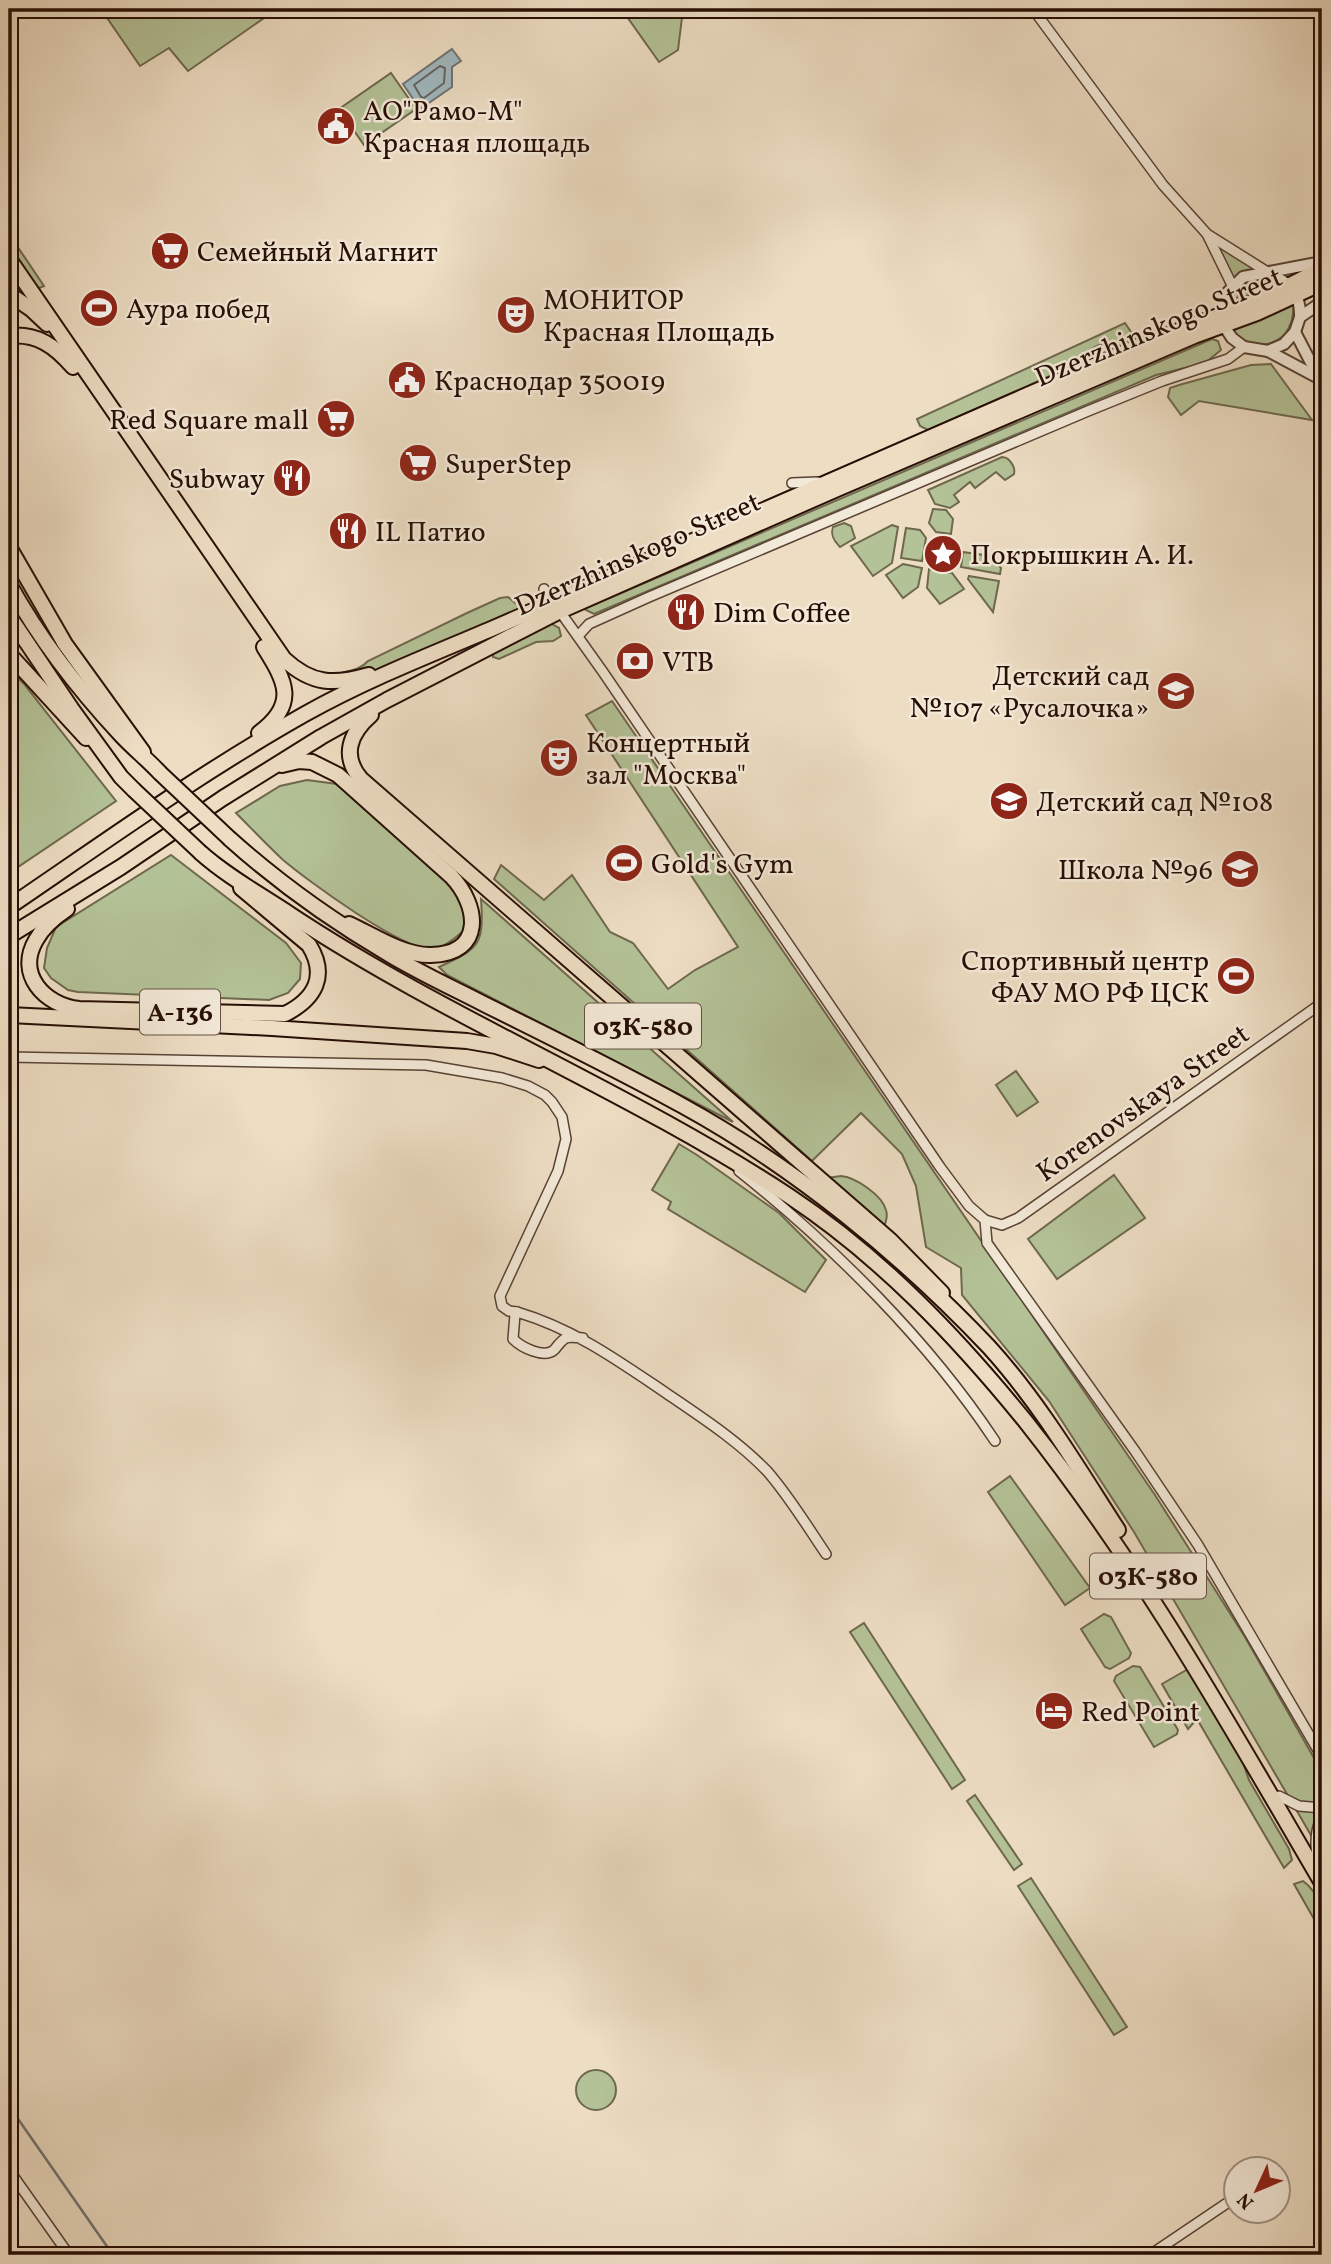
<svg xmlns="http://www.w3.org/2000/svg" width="1331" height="2264" font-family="Vollkorn,serif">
  <rect width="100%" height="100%" fill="#edddc3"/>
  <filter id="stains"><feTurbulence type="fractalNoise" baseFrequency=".00286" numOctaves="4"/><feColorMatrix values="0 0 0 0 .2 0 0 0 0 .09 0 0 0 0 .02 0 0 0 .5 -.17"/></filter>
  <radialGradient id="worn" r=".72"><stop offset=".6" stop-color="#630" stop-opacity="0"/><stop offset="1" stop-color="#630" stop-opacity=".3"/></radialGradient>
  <g fill="#b4c297" stroke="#6e684e" stroke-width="2">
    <path d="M101,9H277L188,71L169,48L140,66Z"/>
    <path d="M627,9H683L678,50L659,62L623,11Z"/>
    <path d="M391,73L416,109L364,145L339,109Z"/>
    <path d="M9,234L44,286L37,289L9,250Z"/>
    <path d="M1213,243L1255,268L1237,275L1232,281Z"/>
    <path d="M1256,278H1265L1280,286L1235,304L1241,287Z"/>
    <path d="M1293,302C1297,345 1256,358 1229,329Z"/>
    <path d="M1125,323L1133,335L1126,344C1102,342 1092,343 1077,364L928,430L920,426L917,419Z"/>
    <path d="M1212,339L1218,341L1221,350L1205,363L1156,375L594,614L584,609Z"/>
    <path d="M1271,364L1312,420L1199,401L1181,415L1168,397L1170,388L1179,385L1251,365Z"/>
    <path d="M1002,457C1009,457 1016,467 1014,474L1005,480L996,472L975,488L970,482L954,495L959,502L950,508L935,504L928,490Z"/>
    <path d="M933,509L946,510L953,519L951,534L936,532L929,523Z"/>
    <path d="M844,523L851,526L855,538L840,547C834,541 830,535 833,527Z"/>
    <path d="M892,525L898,527L892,563L873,576L851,546Z"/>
    <path d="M906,528L920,530L926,538L922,561L901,558Z"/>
    <path d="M963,552L991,556L1001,568L1000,574L961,567Z"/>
    <path d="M903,564L922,568L918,587L903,598L886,575Z"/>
    <path d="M929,569L952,573L964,589L940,604L927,588Z"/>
    <path d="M969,576L999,581L993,612L968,579Z"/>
    <path d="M508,597L519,606H527L369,673L334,676C346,670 358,672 368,661L467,613L500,598Z"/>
    <path d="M550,623L559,628L561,636L553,641L536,642L499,659L493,657V652Z"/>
    <path d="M9,669L24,684L116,801L9,873Z"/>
    <path d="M612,701L1155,1495L1245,1637L1322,1772V1854L1134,1532L1049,1401L962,1295L961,1268L926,1247L916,1186L902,1154L861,1113L812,1161L494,879L501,865L544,900L572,875L610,932L633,943L668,989L695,970L738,947L586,715Z"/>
    <path d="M307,780L337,784L447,880L465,907V929C457,937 445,947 433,949C406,953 305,879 282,859C266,844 251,828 236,813L280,786Z"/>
    <path d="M171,855L286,943L301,963L300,979L288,993L269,1000L78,992L68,990L51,978L44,968L47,948L56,927Z"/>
    <path d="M481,899L733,1122L447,975L439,967C480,948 484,945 481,899Z"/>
    <path d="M1016,1071L1038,1102L1017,1116L996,1085Z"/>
    <path d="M679,1144L697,1155L779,1213L826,1260L805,1292L668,1209L671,1202L652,1190Z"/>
    <path d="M1114,1175L1145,1218L1057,1279L1028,1239Z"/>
    <path d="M841,1176C855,1177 882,1195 886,1210C888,1215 886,1222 884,1227L827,1178Z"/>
    <path d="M1010,1476L1090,1588L1065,1605L988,1492Z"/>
    <path d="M1104,1614L1111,1617L1131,1653L1129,1658L1110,1669L1105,1667L1081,1629Z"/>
    <path d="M864,1623L965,1780L952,1789L850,1632Z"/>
    <path d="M1133,1666L1140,1667L1178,1730L1177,1734L1154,1747L1114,1681L1116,1676Z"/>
    <path d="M1188,1669L1242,1760L1249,1780L1289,1849L1292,1860L1284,1868L1197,1719L1188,1729L1162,1684Z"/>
    <path d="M975,1795L1022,1864L1014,1870L967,1801Z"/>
    <path d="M1031,1878L1127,2027L1114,2035L1018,1886Z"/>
    <path d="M1303,1881C1321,1894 1322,1913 1322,1933L1294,1884Z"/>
    <circle cx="596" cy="2090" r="20"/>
  </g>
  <path fill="#a0b8bf" stroke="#707475" stroke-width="2" d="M452,49L461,61L452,67V87L420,109L403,84Z"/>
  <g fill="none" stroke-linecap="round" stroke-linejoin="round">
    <path stroke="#646362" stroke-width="2" d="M440,66L445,68L444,83L424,98L421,97L414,85Z"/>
    <path stroke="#707475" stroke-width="2.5" d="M9,2106L113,2255"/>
    <g stroke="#584234" stroke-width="12">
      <g id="minor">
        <path d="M151,9L154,13L160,9"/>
        <path d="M1033,9L1163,185L1207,234L1269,273"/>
        <path d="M1208,236L1232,285"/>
        <path d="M792,483L818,482"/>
        <path d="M544,589L603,672L940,1167L969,1206L985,1220L987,1243L1135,1451L1198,1545L1322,1757"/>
        <path d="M578,636L589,624L649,597L1088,411L1162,381L1228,359L1244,347"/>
        <path d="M9,1057L426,1065L502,1078L528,1086L545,1095L552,1102L562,1117L566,1139L558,1171L500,1296L502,1306L509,1311L517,1312"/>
        <path d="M739,1171C833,1246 928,1340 995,1441"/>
        <path d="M985,1220L1002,1225L1018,1218L1322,1003"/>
        <path d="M583,1338C577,1338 571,1336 566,1338C560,1341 558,1346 554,1350C544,1359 521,1347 513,1339L515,1314L517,1312C574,1329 617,1360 666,1393C701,1417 737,1440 767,1471C789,1496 807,1526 826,1554"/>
        <path d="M1279,1796L1299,1806L1322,1808"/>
        <path d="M1318,1863C1315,1847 1314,1831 1322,1817"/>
        <path d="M9,2170L69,2255"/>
        <path d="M1150,2255L1236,2197"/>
      </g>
    </g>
    <g stroke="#584234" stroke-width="14">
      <g id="tertiary">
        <path d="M1322,262L1243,277L1227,293L1222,315L1224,326L1232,338L1244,347L1268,351L1284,344L1295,332L1300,317L1322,302"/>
        <path d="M1269,274C1290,282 1301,295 1300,317"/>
        <path d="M1295,332L1322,384"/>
        <path d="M1268,351L1315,376"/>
      </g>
    </g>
    <g stroke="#270e05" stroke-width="18">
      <g id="primary">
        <path d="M9,259L284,659C312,685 334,685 369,675"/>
        <path d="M9,294L31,309L47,324"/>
        <path d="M9,336C37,333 55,346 73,367"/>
        <path d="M9,547L65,644L143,752"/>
        <path d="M9,654L86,738"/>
        <path d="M371,715C350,733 341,756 361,779L890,1240L942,1293"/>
        <path d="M259,733C298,704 286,682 264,647"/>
        <path d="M282,765L299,761L312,762L338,775L451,876C479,905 485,954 431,955C404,956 373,935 349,924"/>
        <path d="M9,907C106,841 202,772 305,714C364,681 427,656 489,630L1142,345C1203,321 1265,301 1322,268"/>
        <path d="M67,909C55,917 43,927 36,940C16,974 44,1005 79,1009L285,1014C315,999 328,976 309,945L241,888"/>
        <path d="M9,936L121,867L223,798L321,737L387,700L560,611L837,489L1194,336L1257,313L1322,283"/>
        <path d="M9,1015L272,1028L467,1041L496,1046L539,1060"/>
      </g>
    </g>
    <g stroke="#270e05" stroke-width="18">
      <g id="trunk">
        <path d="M9,584C39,638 79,690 121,735C133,748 148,760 160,773"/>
        <path d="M9,616L71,708L121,777L134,790"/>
        <path d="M230,839C278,882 331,920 387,953C418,972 451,987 484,1004C550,1037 618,1070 683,1106C794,1167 902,1255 989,1347C1039,1402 1078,1468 1118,1530"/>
        <path d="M201,853C228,877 261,895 291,915C450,1020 629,1091 789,1196C881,1257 957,1337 1026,1422C1141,1567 1229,1724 1322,1883"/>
      </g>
    </g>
    <use href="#minor" stroke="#f3e9d8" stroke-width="9"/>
    <use href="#tertiary" stroke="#f3e9d8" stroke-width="10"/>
    <use href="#primary" stroke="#edddc3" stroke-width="14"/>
    <use href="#trunk" stroke="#edddc3" stroke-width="14"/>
    <g stroke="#270e05" stroke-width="18" stroke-linecap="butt">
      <g id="trunk-bridge">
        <path d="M160,773L230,839"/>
        <path d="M134,790L201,853"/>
      </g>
    </g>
    <use href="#trunk-bridge" stroke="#edddc3" stroke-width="14"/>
  </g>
  <defs>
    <g id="civic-disc" transform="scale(2.0125)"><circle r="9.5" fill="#8f2418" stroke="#f3e9d8"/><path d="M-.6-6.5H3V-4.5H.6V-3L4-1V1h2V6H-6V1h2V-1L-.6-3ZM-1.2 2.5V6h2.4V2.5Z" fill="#fff"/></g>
    <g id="supermarket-disc" transform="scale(2.0125)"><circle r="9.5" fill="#8f2418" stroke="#f3e9d8"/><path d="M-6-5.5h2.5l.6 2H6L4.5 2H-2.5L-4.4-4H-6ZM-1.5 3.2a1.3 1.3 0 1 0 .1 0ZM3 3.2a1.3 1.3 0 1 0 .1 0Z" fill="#fff"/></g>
    <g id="stadium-disc" transform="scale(2.0125)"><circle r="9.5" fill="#8f2418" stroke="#f3e9d8"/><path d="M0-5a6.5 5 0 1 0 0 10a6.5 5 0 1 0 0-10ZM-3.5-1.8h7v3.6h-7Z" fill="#fff"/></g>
    <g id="theatre-disc" transform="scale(2.0125)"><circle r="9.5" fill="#8f2418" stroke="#f3e9d8"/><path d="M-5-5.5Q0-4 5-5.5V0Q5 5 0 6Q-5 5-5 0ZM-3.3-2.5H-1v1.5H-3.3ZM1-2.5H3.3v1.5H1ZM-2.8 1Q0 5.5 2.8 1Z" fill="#fff"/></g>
    <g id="restaurant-disc" transform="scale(2.0125)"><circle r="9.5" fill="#8f2418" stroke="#f3e9d8"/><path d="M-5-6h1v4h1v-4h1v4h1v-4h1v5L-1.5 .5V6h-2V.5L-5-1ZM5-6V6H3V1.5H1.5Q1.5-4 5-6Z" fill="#fff"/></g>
    <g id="sight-disc" transform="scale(2.0125)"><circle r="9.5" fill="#8f2418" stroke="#f3e9d8"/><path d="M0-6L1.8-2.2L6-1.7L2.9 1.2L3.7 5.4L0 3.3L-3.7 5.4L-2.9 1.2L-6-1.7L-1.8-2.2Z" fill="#fff"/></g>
    <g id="bank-disc" transform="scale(2.0125)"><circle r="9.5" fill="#8f2418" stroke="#f3e9d8"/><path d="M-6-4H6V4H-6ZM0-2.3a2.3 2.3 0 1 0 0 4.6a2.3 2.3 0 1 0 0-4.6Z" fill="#fff"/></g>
    <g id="school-disc" transform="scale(2.0125)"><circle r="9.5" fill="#8f2418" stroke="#f3e9d8"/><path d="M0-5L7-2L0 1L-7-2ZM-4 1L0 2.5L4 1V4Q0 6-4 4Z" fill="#fff"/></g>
    <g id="hotel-disc" transform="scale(2.0125)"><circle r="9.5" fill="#8f2418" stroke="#f3e9d8"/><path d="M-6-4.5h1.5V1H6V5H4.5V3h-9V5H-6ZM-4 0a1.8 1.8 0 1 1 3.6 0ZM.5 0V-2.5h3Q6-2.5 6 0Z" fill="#fff"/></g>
  </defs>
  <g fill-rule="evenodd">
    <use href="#civic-disc" x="336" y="126"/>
    <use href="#supermarket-disc" x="170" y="251"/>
    <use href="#stadium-disc" x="99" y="308"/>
    <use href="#theatre-disc" x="516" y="315"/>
    <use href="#civic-disc" x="407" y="380"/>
    <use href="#supermarket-disc" x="336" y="419"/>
    <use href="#supermarket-disc" x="418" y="463"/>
    <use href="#restaurant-disc" x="292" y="478"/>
    <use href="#restaurant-disc" x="348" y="531"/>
    <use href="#sight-disc" x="943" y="554"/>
    <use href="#restaurant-disc" x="686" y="612"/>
    <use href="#bank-disc" x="635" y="661"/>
    <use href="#school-disc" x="1176" y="691"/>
    <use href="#theatre-disc" x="559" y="758"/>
    <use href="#school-disc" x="1009" y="801"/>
    <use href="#stadium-disc" x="624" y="863"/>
    <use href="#school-disc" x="1240" y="869"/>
    <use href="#stadium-disc" x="1236" y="976"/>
    <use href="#hotel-disc" x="1054" y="1711"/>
  </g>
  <g text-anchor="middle" stroke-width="5" stroke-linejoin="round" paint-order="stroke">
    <g fill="#f3e9d8" stroke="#645044" stroke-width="2">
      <rect x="140" y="989.5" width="80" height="45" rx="5"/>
      <rect x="585" y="1003.5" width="116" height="45" rx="5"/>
      <rect x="1090" y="1553.5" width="116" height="45" rx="5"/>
    </g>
    <g font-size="26" font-weight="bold" fill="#270e05">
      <text x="180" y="1021">А-136</text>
      <text x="643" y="1035">03К-580</text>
      <text x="1148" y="1585">03К-580</text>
    </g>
    <g font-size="28" fill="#270e05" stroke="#f3e9d8" text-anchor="start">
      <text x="363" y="120">АО"Рамо-М"<tspan x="363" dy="32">Красная площадь</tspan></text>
      <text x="197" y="261">Семейный Магнит</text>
      <text x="543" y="309">МОНИТОР<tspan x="543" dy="32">Красная Площадь</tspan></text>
      <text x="126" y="318">Аура побед</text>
      <text x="434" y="390">Краснодар 350019</text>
      <text x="309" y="429" text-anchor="end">Red Square mall</text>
      <text x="445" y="473">SuperStep</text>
      <text x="265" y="488" text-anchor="end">Subway</text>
      <text x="375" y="541">IL Патио</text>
      <text x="970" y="564">Покрышкин А. И.</text>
      <text x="713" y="622">Dim Coffee</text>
      <text x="662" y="671">VTB</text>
      <text x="1149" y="685" text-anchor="end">Детский сад<tspan x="1149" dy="32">№107 «Русалочка»</tspan></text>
      <text x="586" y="752">Концертный<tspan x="586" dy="32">зал "Москва"</tspan></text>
      <text x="1036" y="811">Детский сад №108</text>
      <text x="651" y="873">Gold's Gym</text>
      <text x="1213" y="879" text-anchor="end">Школа №96</text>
      <text x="1209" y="970" text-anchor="end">Спортивный центр<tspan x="1209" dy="32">ФАУ МО РФ ЦСК</tspan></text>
      <text x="1081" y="1721">Red Point</text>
    </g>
    <g font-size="28" fill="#270e05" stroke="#f3e9d8">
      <text transform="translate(1158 326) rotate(-23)" y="10">Dzerzhinskogo Street</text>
      <text transform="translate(637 553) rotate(-24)" y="10">Dzerzhinskogo Street</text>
      <text transform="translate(1142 1102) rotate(-35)" y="10">Korenovskaya Street</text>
    </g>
  </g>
  <rect width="1331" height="2264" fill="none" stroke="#edddc3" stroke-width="35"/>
  <rect x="10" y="10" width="1310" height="2243" fill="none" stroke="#270e05" stroke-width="3.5"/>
  <rect x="18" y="18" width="1296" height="2229" fill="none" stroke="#270e05" stroke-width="2"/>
  <g transform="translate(1257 2190) rotate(226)"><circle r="33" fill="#f3e9d8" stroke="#a19184" stroke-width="2"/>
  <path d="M0-5L12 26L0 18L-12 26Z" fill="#8f2418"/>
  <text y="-10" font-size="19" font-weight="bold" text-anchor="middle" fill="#270e05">N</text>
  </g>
  <rect width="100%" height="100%" filter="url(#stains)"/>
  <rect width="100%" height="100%" fill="url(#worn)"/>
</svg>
